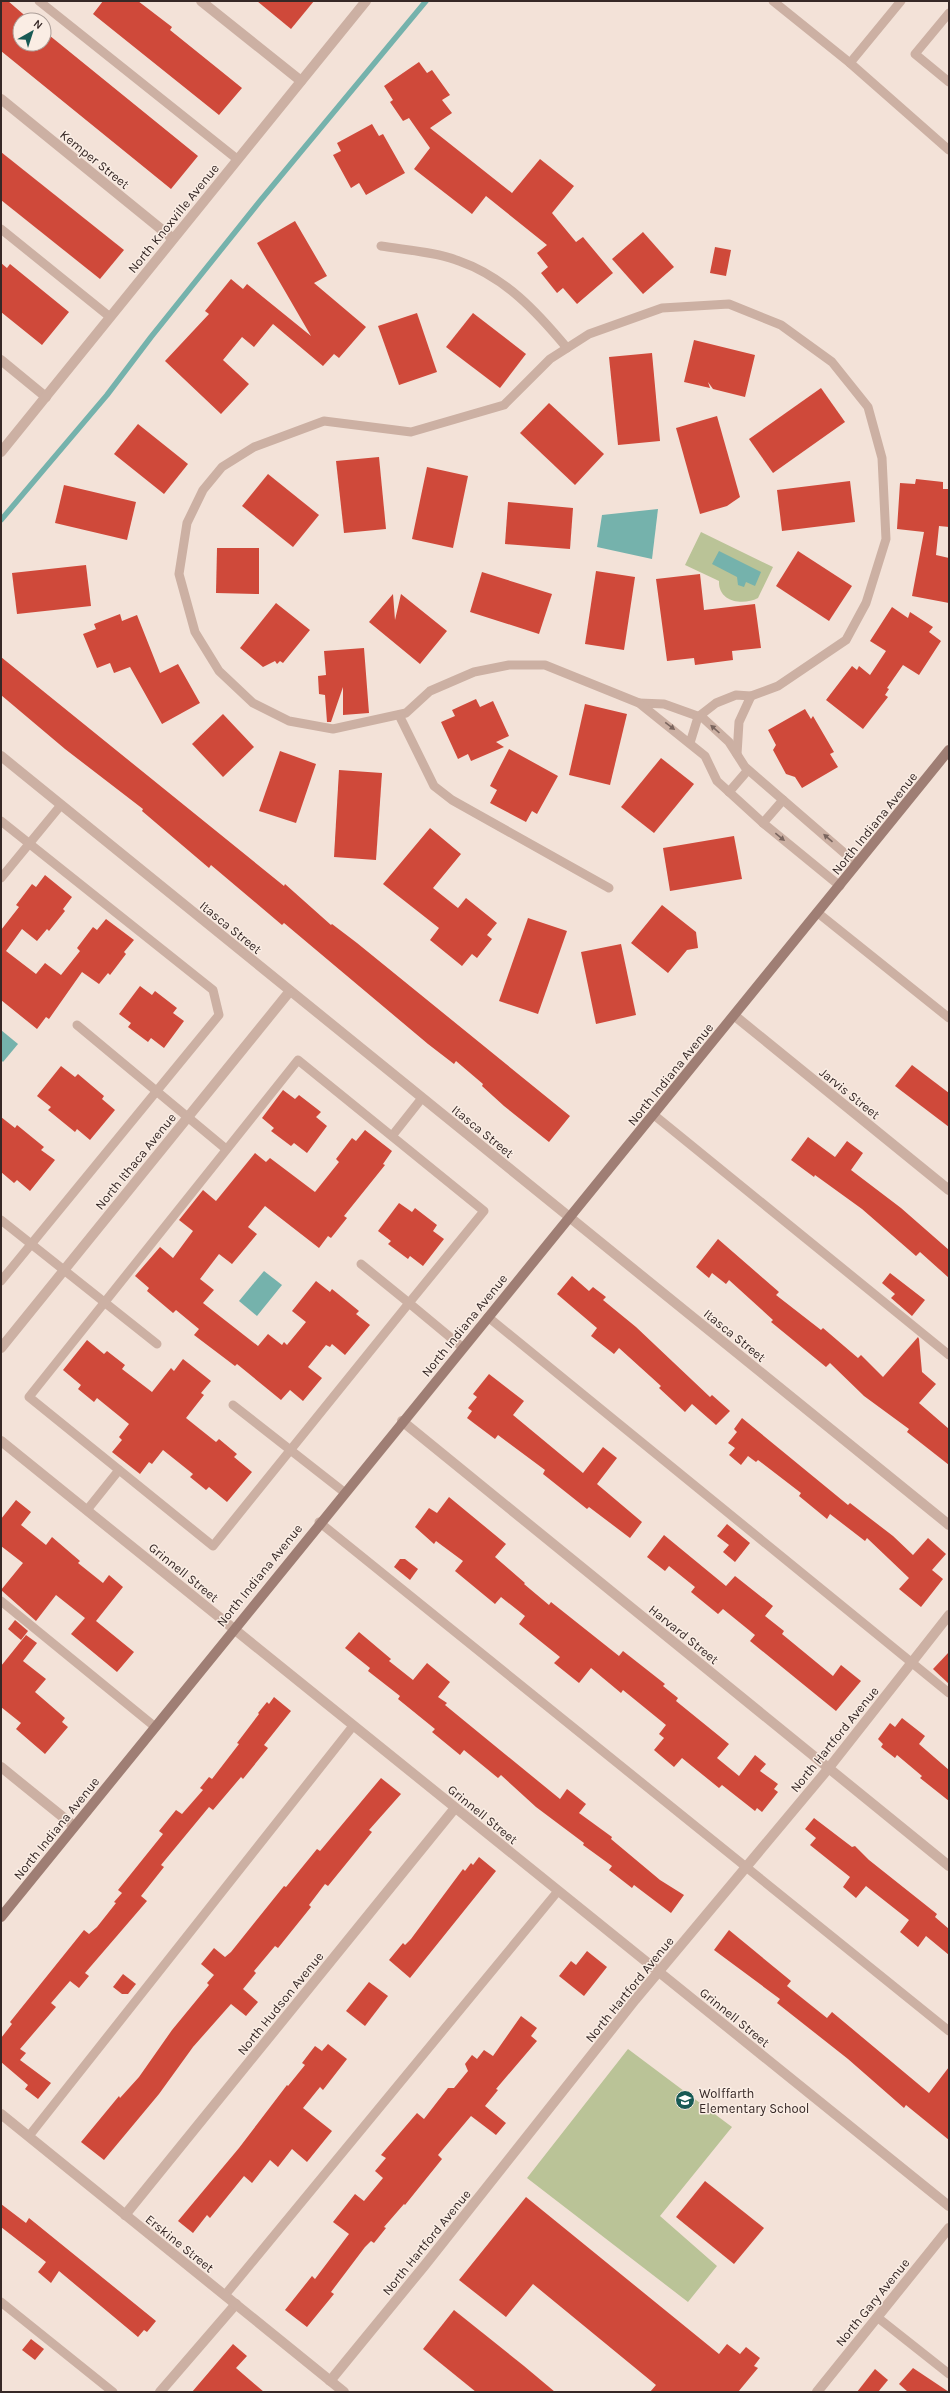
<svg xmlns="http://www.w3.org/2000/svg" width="950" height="2393" font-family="Karla,sans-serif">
  <rect width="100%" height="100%" fill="#f3e2d8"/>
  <g fill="#bac397">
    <path d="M701,532L773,567L758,598C743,606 718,602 719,581L685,565Z"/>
    <path d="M628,2049L732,2127L660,2216L717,2266L688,2302L527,2178Z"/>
  </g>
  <g fill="#75b2ac">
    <path d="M658,509L652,559L597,547L602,515Z"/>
    <path d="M719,551L761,572L755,586L746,582L744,587L738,585L737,577L712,564Z"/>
    <path d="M1,1030L18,1044L3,1062L1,1060Z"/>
    <path d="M264,1271L282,1285L257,1316L239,1301Z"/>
  </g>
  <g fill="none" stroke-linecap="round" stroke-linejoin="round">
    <path stroke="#75b2ac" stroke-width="5.5" d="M1,520L107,395L151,337L260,201L426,1"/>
  </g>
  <g fill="#cf493a">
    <path d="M1,1H8L30,20H20V44H44V31L198,156L171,189L1,51Z"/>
    <path d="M103,1H138L172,27L170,30L242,88L219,115L93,14Z"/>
    <path d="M257,1H314L291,29Z"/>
    <path d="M419,62L427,73L432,70L450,95L442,100L452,113L430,128L512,193L540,159L574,186L552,213L576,242L583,237L613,273L577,304L563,288L557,293L541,273L548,267L537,253L547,245L486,196L472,214L414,169L430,148L409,118L403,121L390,102L393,100L384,86Z"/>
    <path d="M372,124L379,136L383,134L405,173L366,195L359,183L351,188L333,155L341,151L337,143Z"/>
    <path d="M1,152L124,250L100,279L1,200Z"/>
    <path d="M295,221L327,276L314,283L366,327L339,358L334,354L323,366L273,324L254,347L242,337L223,360L249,384L221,414L165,361L209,314L205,311L231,279L243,289L247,284L311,336L257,243Z"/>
    <path d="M643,232L674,267L643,294L612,259Z"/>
    <path d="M715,247L731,250L726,276L710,273Z"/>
    <path d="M1,263L7,268L10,264L69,312L42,345L1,312Z"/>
    <path d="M417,313L437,372L399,385L378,326Z"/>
    <path d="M473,313L526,354L500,388L446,347Z"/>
    <path d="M694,340L755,355L745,397L713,389L708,382L710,388L684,382Z"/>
    <path d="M652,353L660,441L618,445L609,357Z"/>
    <path d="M821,388L845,422L773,473L749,439Z"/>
    <path d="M549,403L604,454L575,485L520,433Z"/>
    <path d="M717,416L740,497L727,506L700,514L676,428Z"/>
    <path d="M138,424L188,464L164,494L114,454Z"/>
    <path d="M379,457L386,529L344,533L336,461Z"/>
    <path d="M427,467L468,476L453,548L412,539Z"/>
    <path d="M268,474L319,515L293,547L242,506Z"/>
    <path d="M916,479L943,482V489H949V527L939,526L936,555L949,558V603L912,596L924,532L897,529L900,483L915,484Z"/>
    <path d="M850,481L855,522L782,531L777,490Z"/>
    <path d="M64,485L136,502L127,540L55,523Z"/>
    <path d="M508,502L573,508L570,549L505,544Z"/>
    <path d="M217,548H259V594L216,593Z"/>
    <path d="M798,551L852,586L829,621L776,586Z"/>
    <path d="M86,565L91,606L17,614L12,573Z"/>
    <path d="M596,571L635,577L624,650L585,644Z"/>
    <path d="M482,572L552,594L539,634L470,612Z"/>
    <path d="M700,574L704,610L755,604L761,648L732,651L733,660L695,665L694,658L667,661L656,579Z"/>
    <path d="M393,594L395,620L401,594L447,631L420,664L369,622Z"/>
    <path d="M276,603L310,630L283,663L280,661L277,664L275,661L263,667L240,648Z"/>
    <path d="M892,607L908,618L910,612L933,627L929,632L941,641L919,675L903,665L887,688L889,689L885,695L888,697L863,729L826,700L852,666L857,670L859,666L870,675L886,651L870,641Z"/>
    <path d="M120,614L122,621L137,615L160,673L178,664L200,703L162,724L130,667L114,673L110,663L97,668L83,634L96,629L94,624Z"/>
    <path d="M364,648L369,713L343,715V687L331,722H327L325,695L319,694L318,676L326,675L324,651Z"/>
    <path d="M1,657L284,886L285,884L331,925L332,924L357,943L570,1116L549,1142L504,1106L482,1086L483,1084L456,1061L454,1064L428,1044L284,923L282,925L211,865L209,868L142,811L143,809L65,749L1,695Z"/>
    <path d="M476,699L480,707L493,701L509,736L496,742L504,747L471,761L468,754L458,759L441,722L455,716L452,710Z"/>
    <path d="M585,704L627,714L610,785L569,775Z"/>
    <path d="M805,709L811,719L813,716L834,752L830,754L838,767L802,788L795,777L786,774L773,750L776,745L768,730Z"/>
    <path d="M223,714L254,747L223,777L192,744Z"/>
    <path d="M509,749L558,776L537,814L532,811L526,822L490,803L497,790L490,786Z"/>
    <path d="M280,751L316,764L296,823L259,811Z"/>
    <path d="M661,758L694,784L654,833L621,807Z"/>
    <path d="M339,770L382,773L376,860L334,857Z"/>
    <path d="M430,828L461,854L433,888L458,908L466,898L497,923L487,935L492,939L477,958L472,954L462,966L430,940L439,928L383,884Z"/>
    <path d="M734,836L742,879L670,891L663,848Z"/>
    <path d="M45,875L72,897L63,909L65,911L49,931L47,929L37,941L22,929L6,951L36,974L45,963L61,975L80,951L77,948L93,927L97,930L106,919L134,940L124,952L126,954L110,975L108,973L99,984L82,972L49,1019L46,1017L37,1029L1,1000V930L19,907L16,905L32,884L36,887Z"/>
    <path d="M662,905L696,932L698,948L687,950L668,973L631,943Z"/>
    <path d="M528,918L567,931L538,1014L499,1001Z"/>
    <path d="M621,944L636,1015L596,1024L581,952Z"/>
    <path d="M140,986L152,995L155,991L177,1008L173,1013L184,1021L164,1048L151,1038L148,1042L128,1027L131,1023L119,1014Z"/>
    <path d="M912,1065L949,1093V1127L895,1086Z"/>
    <path d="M61,1066L75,1077L78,1074L104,1096L102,1099L115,1110L90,1140L77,1129L75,1132L48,1110L51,1107L37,1096Z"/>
    <path d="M283,1090L295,1099L299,1095L321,1112L316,1117L327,1126L307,1153L294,1143L291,1146L271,1131L274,1128L262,1118Z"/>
    <path d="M1,1117L15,1128L17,1125L44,1147L41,1150L55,1160L30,1191L17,1180L14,1183L1,1172Z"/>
    <path d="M365,1130L392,1151L383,1164L385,1165L344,1216L347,1218L331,1238L328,1236L319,1248L265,1206L248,1227L257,1234L232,1264L219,1254L200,1279L214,1290L203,1303L258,1346L268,1334L282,1345L284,1342L287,1345L306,1322L292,1311L316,1281L330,1292L332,1289L359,1311L356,1314L370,1325L345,1355L332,1344L330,1347L326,1345L308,1367L322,1378L303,1401L290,1390L281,1400L237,1364L235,1366L194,1335L199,1329L176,1310L173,1313L147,1291L149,1288L135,1276L160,1247L173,1258L193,1231L179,1220L203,1190L216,1201L255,1153L266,1162L270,1158L315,1192L339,1162L336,1159L352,1138L356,1141Z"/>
    <path d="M808,1137L835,1157L847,1141L863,1153L851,1170L901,1208L949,1250V1278L920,1252L916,1256L862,1209L815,1175L814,1177L791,1160Z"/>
    <path d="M399,1203L412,1212L415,1208L437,1225L433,1231L444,1239L423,1266L410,1256L408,1259L388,1244L391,1241L378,1231Z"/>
    <path d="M718,1239L779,1292L776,1295L821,1330L823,1328L858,1358L861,1355L883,1377L918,1337L919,1339L922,1372L936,1384L919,1403L949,1429V1465L907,1432L909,1429L864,1396L830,1363L826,1367L771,1322L773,1320L729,1280L726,1284L712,1273L709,1278L696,1267Z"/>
    <path d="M890,1273L925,1300L912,1316L891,1298L895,1294L882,1283Z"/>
    <path d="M572,1276L589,1291L593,1287L606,1297L603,1300L636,1327L710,1397L712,1395L730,1411L716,1425L692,1404L685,1412L659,1388L661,1386L619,1348L614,1354L591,1336L597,1328L557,1294Z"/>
    <path d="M87,1340L104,1354L107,1351L125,1365L122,1369L152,1392L171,1368L174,1371L183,1359L211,1381L201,1393L204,1395L186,1418L216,1442L219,1439L237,1454L234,1457L252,1472L227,1502L209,1487L206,1490L190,1477L193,1474L163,1450L152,1464L149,1462L140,1474L112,1452L122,1440L119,1437L129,1424L97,1398L94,1402L78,1389L81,1385L63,1370Z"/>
    <path d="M489,1374L524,1401L513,1415L583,1473L603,1447L617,1458L597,1484L642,1522L630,1538L589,1507L587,1509L543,1474L545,1470L498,1435L495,1439L467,1418L472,1411L468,1408L477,1397L473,1394Z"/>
    <path d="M742,1418L848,1505L850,1503L893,1536L913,1555L928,1538L946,1554L932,1570L943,1579L921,1607L899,1589L909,1578L867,1538L865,1541L830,1514L827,1519L799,1496L801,1493L758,1460L756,1462L748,1456L741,1465L729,1455L735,1448L728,1443L737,1432L734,1429Z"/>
    <path d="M449,1497L506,1544L495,1557L525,1583L524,1584L549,1605L551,1602L619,1656L623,1651L665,1684L663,1686L678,1698L676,1701L729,1744L717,1758L739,1776L755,1755L766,1764L760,1771L778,1784L774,1789L778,1792L762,1812L757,1808L755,1811L722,1785L719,1788L682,1758L674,1767L654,1750L664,1738L659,1734L666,1725L623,1690L621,1693L591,1668L579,1683L554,1663L560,1657L519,1624L525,1616L501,1597L495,1604L455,1571L463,1561L436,1541L434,1544L415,1527L429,1508L437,1513Z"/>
    <path d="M16,1500L31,1512L21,1525L46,1545L52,1537L80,1561L78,1563L103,1583L109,1575L123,1587L96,1621L134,1652L117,1672L71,1634L85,1618L56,1595L36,1621L1,1590L23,1563L1,1546V1519Z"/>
    <path d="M727,1524L750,1543L735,1562L723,1552L729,1545L717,1536Z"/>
    <path d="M664,1535L726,1586L735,1576L773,1606L765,1616L784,1631L782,1634L833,1676L841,1665L861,1681L836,1711L750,1641L755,1635L723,1609L718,1614L691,1592L695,1587L669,1566L665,1571L647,1557Z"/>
    <path d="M400,1559H405L418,1569L410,1580L394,1567Z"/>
    <path d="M15,1620L28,1631L21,1640L8,1629Z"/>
    <path d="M359,1632L391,1659L389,1661L413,1680L427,1663L450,1682L438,1697L447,1703L445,1705L560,1799L567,1789L586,1804L579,1813L612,1837L611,1839L660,1880L684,1895L671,1913L634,1885L632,1888L609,1870L612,1866L583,1845L584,1843L536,1807L501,1775L498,1778L464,1750L460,1755L432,1732L435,1729L398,1699L400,1696L368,1671L370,1668L345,1648Z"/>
    <path d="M26,1635L37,1643L23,1661L46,1679L35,1692L65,1718L62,1722L68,1727L45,1754L16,1729L21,1723L1,1707V1666Z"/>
    <path d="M949,1652V1684L933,1669Z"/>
    <path d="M274,1697L291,1711L264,1745L268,1748L243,1779L241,1777L213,1810L209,1807L161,1865L164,1867L141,1896L147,1901L85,1973L89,1976L79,1988L70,1981L51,2003L56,2007L20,2049L26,2053L20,2060L51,2083L38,2099L25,2089L28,2085L1,2062V2038L12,2024L10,2022L84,1930L89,1934L97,1927L116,1903L114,1902L122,1893L118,1890L163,1834L159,1831L176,1810L182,1814L203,1790L200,1788L209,1777L212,1779L239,1744L237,1743L259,1714L258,1713L267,1702L269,1704Z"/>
    <path d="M902,1718L925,1736L919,1744L949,1770V1801L920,1778L922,1776L897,1755L895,1758L881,1747L883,1744L878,1739L890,1723L895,1727Z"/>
    <path d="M381,1778L401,1794L369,1830L372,1832L328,1886L325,1884L309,1905L311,1907L278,1948L275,1946L254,1971L256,1973L243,1989L258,2002L246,2016L231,2004L193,2047L159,2094L104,2160L81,2142L119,2096L120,2098L139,2077L172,2030L209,1985L207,1983L214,1975L201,1964L214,1948L225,1957L231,1952L284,1886L286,1887L317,1849L320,1851Z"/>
    <path d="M814,1818L852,1847L855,1846L869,1860L937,1914L935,1917L949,1929V1955L926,1936L918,1947L900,1932L909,1920L866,1886L856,1898L843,1887L850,1877L810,1845L816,1838L805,1829Z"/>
    <path d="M479,1857L496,1871L410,1978L389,1960L403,1943L405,1945L411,1939L463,1869L465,1871L471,1863L473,1865Z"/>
    <path d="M729,1930L791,1981L787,1986L827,2018L832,2012L929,2093L949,2067V2140L906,2105L904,2108L848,2059L777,2003L780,1999L714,1950Z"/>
    <path d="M587,1951L607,1967L584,1996L559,1976L571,1961L576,1965Z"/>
    <path d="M123,1974L136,1984L128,1994H122L113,1987Z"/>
    <path d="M369,1982L388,1996L365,2026L346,2011Z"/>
    <path d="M521,2016L537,2028L531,2036L537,2041L496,2089L498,2090L485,2106L506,2123L496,2135L471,2116L438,2155L442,2159L405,2205L404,2204L384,2227L386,2228L374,2243L371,2241L365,2247L331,2292L334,2294L307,2327L285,2310L312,2276L315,2279L349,2234L333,2222L355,2194L364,2201L383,2178L375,2171L386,2158L381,2155L417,2113L424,2119L448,2088H454L468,2071L465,2064L472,2055L477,2059L484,2050L493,2056Z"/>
    <path d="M328,2044L347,2059L323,2090L320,2087L303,2108L332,2131L307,2162L292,2149L278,2167L270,2160L252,2183L244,2176L210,2218L207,2215L193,2233L178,2221L239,2148L287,2085L288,2086L305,2065L302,2063L315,2046L322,2051Z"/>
    <path d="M705,2181L764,2228L734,2264L676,2217Z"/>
    <path d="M526,2197L719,2354L727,2344L740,2354L746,2347L760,2358L754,2366L758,2368L738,2392H650L656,2385L533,2284L506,2317L459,2280Z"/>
    <path d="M1,2204L26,2223L29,2218L156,2321L147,2332L144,2330L138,2337L59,2271L51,2283L38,2272L46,2262L1,2227Z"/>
    <path d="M454,2310L524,2366L555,2392H476L423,2349Z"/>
    <path d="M31,2339L44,2349L35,2360L22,2350Z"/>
    <path d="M233,2344L247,2356L236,2368L264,2392H192Z"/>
    <path d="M913,2368L949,2392H908L899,2384Z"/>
    <path d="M875,2369L888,2380L878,2392H857Z"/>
  </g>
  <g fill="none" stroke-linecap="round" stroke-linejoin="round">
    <g stroke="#ccb0a3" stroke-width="9">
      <path d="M39,1L237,159"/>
      <path d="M773,1L850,63L949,150"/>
      <path d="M949,13L915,54L949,82"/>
      <path d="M850,63L901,1"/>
      <path d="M1,229L110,317"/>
      <path d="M381,246C405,250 437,252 459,261C505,277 537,312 567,348"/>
      <path d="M639,703L664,704L703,718L729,742L745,767L857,864"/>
      <path d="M399,715L434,786L452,800L609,888"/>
      <path d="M690,743L698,717L716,703L736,695L751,696L778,686L846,640L866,603L886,539L882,458L868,407L832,362L781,325L729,304L662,308L589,334L550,359L504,405L411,432L324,421L254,447L222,467L203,490L187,523L179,574L195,632L219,671L253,703L289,721L333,729L406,713L430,691L474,672L509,665H545L639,703L705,756L717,781L763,823L840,886"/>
      <path d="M737,754L739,722L751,696"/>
      <path d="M729,792L748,770"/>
      <path d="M1,821L213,990L219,1015L1,1281"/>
      <path d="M763,823L783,800"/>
      <path d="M1,878L61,805"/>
      <path d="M818,913L949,1018"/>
      <path d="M77,1025L226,1149"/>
      <path d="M654,1115L949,1355"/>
      <path d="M392,1136L422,1098"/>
      <path d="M1,1220L157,1344"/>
      <path d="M361,1264L409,1303L213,1546L29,1397L298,1060L484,1211L409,1303L462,1347"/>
      <path d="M488,1317L949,1693"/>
      <path d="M233,1405L344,1492"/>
      <path d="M87,1510L119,1470"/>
      <path d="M319,1522L949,2031"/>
      <path d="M1,1601L154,1726"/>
      <path d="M29,2136L353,1726"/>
      <path d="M225,2295L558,1891"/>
      <path d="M1,2302L113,2392"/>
      <path d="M877,2317L949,2374"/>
    </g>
    <g stroke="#ccb0a3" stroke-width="10">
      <path d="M201,1L301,81"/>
      <path d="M1,99L172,238"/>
      <path d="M1,360L46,397"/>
      <path d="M1,452L366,1"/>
      <path d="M1,756L949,1525"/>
      <path d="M735,1016L949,1190"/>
      <path d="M1,1348L290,991"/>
      <path d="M402,1421L949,1866"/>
      <path d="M1,1441L949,2206"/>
      <path d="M1,1767L74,1826"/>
      <path d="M125,2215L455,1808"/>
      <path d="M330,2381L425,2265L635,2000L828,1769L949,1615"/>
      <path d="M160,2392L236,2304"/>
      <path d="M817,2392L949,2228"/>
    </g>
    <path stroke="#ccb0a3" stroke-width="10" d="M1,2114L344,2392"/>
    <path stroke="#9f7e74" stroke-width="10" d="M1,1917C314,1526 634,1140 949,750"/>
  </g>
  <defs><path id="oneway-solid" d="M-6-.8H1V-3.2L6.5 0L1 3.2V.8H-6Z"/></defs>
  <g fill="#7a655e">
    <use href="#oneway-solid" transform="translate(670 726) rotate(37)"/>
    <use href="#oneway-solid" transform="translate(715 729) rotate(-138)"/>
    <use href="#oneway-solid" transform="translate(780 837) rotate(39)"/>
    <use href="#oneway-solid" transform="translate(828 838) rotate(-139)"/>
  </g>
  <defs>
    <g id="school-disc" transform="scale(1)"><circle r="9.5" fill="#185a55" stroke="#faede4"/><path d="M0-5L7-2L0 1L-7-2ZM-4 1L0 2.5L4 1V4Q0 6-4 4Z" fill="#fff"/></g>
  </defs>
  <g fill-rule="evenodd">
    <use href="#school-disc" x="685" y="2100"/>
  </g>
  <g text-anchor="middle" stroke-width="3" stroke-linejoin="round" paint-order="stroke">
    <g font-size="13" fill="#362826" stroke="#faede4">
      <text transform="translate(95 159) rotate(39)" y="5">Kemper Street</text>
      <text transform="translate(173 218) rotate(-51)" y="5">North Knoxville Avenue</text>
      <text transform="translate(874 823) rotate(-51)" y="5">North Indiana Avenue</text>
      <text transform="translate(231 927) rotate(39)" y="5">Itasca Street</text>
      <text transform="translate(670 1074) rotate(-51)" y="5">North Indiana Avenue</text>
      <text transform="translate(850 1093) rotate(39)" y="5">Jarvis Street</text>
      <text transform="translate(483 1131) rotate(39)" y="5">Itasca Street</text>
      <text transform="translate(135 1161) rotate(-51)" y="5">North Ithaca Avenue</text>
      <text transform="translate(464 1325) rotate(-51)" y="5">North Indiana Avenue</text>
      <text transform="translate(735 1335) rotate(39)" y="5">Itasca Street</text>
      <text transform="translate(184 1572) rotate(39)" y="5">Grinnell Street</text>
      <text transform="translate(259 1575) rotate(-51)" y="5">North Indiana Avenue</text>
      <text transform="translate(684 1634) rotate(39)" y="5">Harvard Street</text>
      <text transform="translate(834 1739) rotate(-51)" y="5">North Hartford Avenue</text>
      <text transform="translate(483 1814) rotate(39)" y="5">Grinnell Street</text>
      <text transform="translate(56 1828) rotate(-51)" y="5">North Indiana Avenue</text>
      <text transform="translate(629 1989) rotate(-51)" y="5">North Hartford Avenue</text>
      <text transform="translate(280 2003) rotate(-51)" y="5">North Hudson Avenue</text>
      <text transform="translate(735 2017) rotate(39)" y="5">Grinnell Street</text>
      <text transform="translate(426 2242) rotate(-51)" y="5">North Hartford Avenue</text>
      <text transform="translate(180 2243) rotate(39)" y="5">Erskine Street</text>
      <text transform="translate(872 2302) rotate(-51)" y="5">North Gary Avenue</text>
    </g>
    <g font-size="13" fill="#362826" stroke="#faede4" text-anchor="start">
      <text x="699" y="2098">Wolffarth<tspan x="699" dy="15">Elementary School</tspan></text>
    </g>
  </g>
  <rect width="950" height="2393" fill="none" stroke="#362826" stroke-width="4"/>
  <g transform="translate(32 32) rotate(39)"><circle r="19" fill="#faede4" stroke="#ac9e98"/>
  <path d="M0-3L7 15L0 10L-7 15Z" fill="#185a55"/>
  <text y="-6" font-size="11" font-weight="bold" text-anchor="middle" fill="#362826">N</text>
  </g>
</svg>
